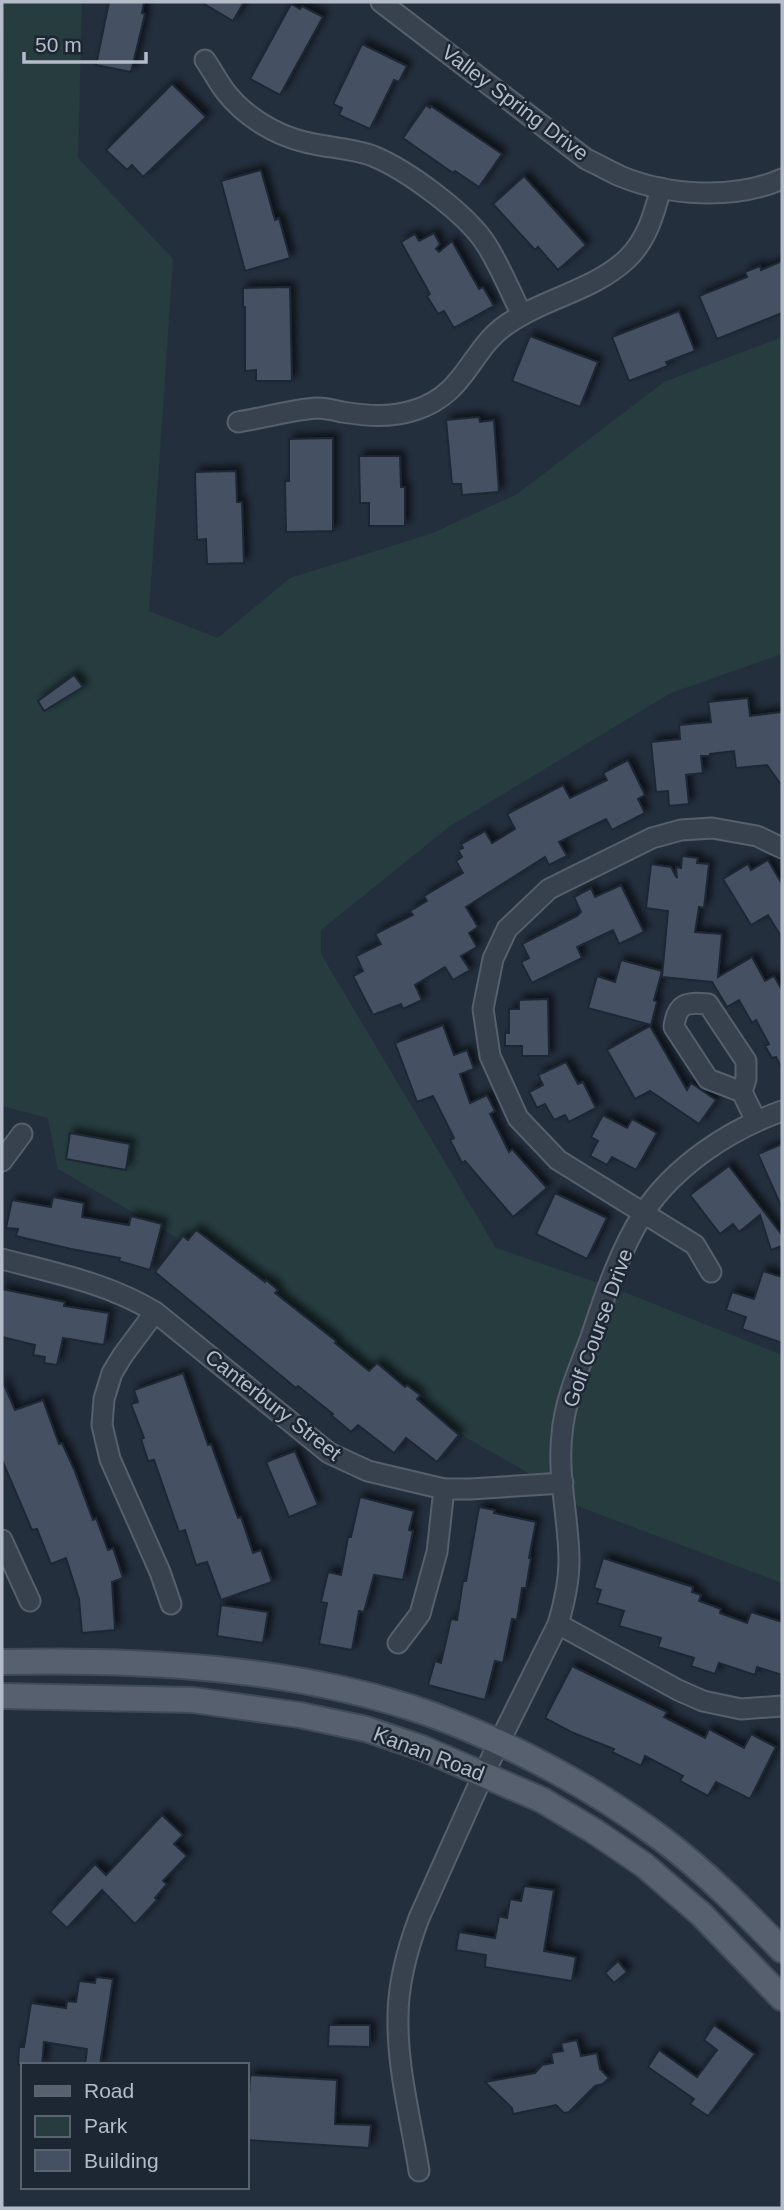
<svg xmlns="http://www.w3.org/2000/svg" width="784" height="2210" font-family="Helvetica,sans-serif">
  <defs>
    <filter id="shadow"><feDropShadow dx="5" dy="-5" stdDeviation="3.5" flood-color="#0009"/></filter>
  </defs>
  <rect width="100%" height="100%" fill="#242f3e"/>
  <path fill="#263c3f" d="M4,2H82L78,158L173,259L149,611L218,638L290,578L433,533L517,494L664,382L782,337V654L671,693L450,826L321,930V954L496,1248L619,1290L782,1355V1583L580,1507L525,1471L423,1413L247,1330L174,1236L58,1169L48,1118L2,1106V179Z"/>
  <g fill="#455162" stroke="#1f2835" stroke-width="2" filter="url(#shadow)">
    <path d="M109,2H144L142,13L145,14L131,72L96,65Z"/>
    <path d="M201,2H244L233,21Z"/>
    <path d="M291,4L300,9L302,6L323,17L280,95L250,79Z"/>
    <path d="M362,44L407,66L399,82L394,80L370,129L339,115L342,108L333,104Z"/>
    <path d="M172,84L206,117L143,177L132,165L127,170L106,150Z"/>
    <path d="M426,105L430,108L431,106L502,154L479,187L455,171L453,173L403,138Z"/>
    <path d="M261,170L275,220L279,218L290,258L245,271L221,181Z"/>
    <path d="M524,176L586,245L558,270L538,247L535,250L493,204Z"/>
    <path d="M434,233L440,244L436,249L439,252L452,241L479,289L483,287L494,306L454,328L444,311L438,314L427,296L430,294L401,242L415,234L419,241Z"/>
    <path d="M782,261V313L717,339L699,296L747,277L745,272L760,266L761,270Z"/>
    <path d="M290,287L292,381H256V370L245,371V307H243V288Z"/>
    <path d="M679,311L695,351L666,362L668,366L629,381L612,337Z"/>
    <path d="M530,336L598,362L580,407L512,381Z"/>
    <path d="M479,417L480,422L494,420L499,492L462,495L461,484H452L446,420Z"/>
    <path d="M333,438V531L286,532L285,481H289V439Z"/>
    <path d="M359,456H400L401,487H405V526H369V503H360Z"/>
    <path d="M236,471L237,502H242L244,563L207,564L206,539L197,540L195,472Z"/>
    <path d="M74,675L83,687L44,711L38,701Z"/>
    <path d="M748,698L750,716L782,712V786L767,765L736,768L734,751L710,754V756H701L703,773L686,775L689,804L669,806L668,791L656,792L651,742L680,739L679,725L711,722L708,702Z"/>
    <path d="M628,760L645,795L638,799L645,813L612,830L606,819L559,842L567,856L549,865L545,857L466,907L478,927L469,933L477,947L461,956L470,970L453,980L445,967L415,985L422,1000L403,1009L401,1004L373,1015L353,976L363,971L356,956L381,944L375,934L413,915L410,911L427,901L424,896L463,873L456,861L462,857L458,850L463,848L461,844L485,831L492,843L515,829L507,814L563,785L570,798L607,780L603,773Z"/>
    <path d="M682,856L698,858L697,863L709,864L704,908L699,907L695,932L722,934L718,977L752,957L765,981L774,976L782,990V1069L776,1057L772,1058L765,1046L769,1044L756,1020L752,1023L739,1000L727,1007L712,982L662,977L668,911L646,908L651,864L671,867L677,878L676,867L681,868Z"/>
    <path d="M768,860L782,884V938L768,915L751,925L723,879L748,864L751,870Z"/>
    <path d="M621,885L644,932L619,944L613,930L577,947L582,958L532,983L521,962L529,958L522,944L577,916L581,912L574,897L591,888L595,897Z"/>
    <path d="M621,960L662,971L654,1000L657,1002L651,1025L588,1008L597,976L615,982Z"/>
    <path d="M548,999L549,1056H522V1046H505V1033H509V1009H519V1000Z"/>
    <path d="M443,1025L454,1055L467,1050L474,1069L460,1074L470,1103L487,1095L495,1111L490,1114L509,1152L512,1149L547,1188L513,1217L465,1161L462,1163L450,1140L454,1138L433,1096L417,1102L395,1043Z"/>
    <path d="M650,1026L687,1090L691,1083L716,1100L699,1124L650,1091L635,1099L607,1050Z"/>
    <path d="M566,1062L578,1084L583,1082L596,1108L569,1122L565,1115L554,1120L545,1104L537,1108L529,1092L543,1085L538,1075Z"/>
    <path d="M603,1115L627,1128L632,1119L657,1133L636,1170L612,1157L607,1165L590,1156L598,1141L591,1137Z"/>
    <path d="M70,1133L130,1144L126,1170L66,1159Z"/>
    <path d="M782,1144V1208L758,1154Z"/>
    <path d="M729,1166L782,1235V1246L771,1250L760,1215L739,1232L733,1224L720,1234L690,1195Z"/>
    <path d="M555,1193L607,1218L587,1259L536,1234Z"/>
    <path d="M53,1197L84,1203L82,1217L129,1225L131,1216L162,1224L150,1270L119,1261L120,1258L71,1249L16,1236L18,1229L6,1228L12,1200L51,1207Z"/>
    <path d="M196,1230L265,1282L266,1280L278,1290L275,1293L336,1341L335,1343L369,1371L377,1363L405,1387L407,1385L420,1395L417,1399L459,1435L437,1462L406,1438L394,1453L358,1425L351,1432L331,1415L333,1414L298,1386L296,1388L155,1272L183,1236L188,1240Z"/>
    <path d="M763,1271L782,1277V1343L742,1329L746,1317L726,1310L732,1292L754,1299Z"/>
    <path d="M2,1289L65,1302L64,1306L109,1313L104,1345L63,1338L57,1365L44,1363L45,1357L33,1355L35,1345L2,1337Z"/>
    <path d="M183,1373L208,1445L211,1444L238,1518L241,1517L253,1553L261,1550L272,1582L221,1600L207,1562L196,1565L185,1530L179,1532L154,1460L148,1461L141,1439L144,1438L131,1404L138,1402L134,1390Z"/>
    <path d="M2,1380L15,1410L43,1400L59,1444L62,1443L74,1469L93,1520L96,1518L108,1550L113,1548L123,1578L112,1582L115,1630L82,1633L79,1599L66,1558L51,1564L37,1529L32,1530L2,1460Z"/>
    <path d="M295,1451L318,1505L289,1517L266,1462Z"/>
    <path d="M360,1497L414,1511L409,1530L413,1531L403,1580L374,1575L364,1612L359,1611L352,1650L319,1644L327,1603L321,1602L328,1572L341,1575L348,1537H351Z"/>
    <path d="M479,1507L495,1510L494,1513L536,1522L529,1558H531L526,1588H522L517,1620L512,1619L503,1663L495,1661L485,1700L428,1685L435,1661L441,1663L451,1619L457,1620L463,1581H466Z"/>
    <path d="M603,1558L693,1587L692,1592L701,1595L699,1601L721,1609L720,1613L747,1623L751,1612L782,1622V1675L757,1667L755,1675L719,1663L715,1674L691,1666L694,1658L658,1647L661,1638L619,1626L624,1611L597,1603L601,1590L594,1588Z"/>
    <path d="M221,1605L268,1612L263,1643L217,1636Z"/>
    <path d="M572,1666L667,1712L664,1717L705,1738L709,1729L744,1748L751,1734L776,1747L750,1799L716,1782L708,1796L680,1781L683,1776L645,1756L641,1766L612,1752L614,1749L571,1732L545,1718Z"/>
    <path d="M162,1815L183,1835L174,1844L187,1856L163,1881L167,1884L155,1898L157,1900L135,1924L102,1890L67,1928L50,1912L95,1864L106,1875Z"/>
    <path d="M524,1886L554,1890L544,1951L576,1957L572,1981L485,1967L486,1955L456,1950L459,1932L495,1938L499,1916L507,1918L510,1899L521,1901Z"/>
    <path d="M618,1961L627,1972L614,1983L605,1973Z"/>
    <path d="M96,1977L113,1979L100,2065H85L87,2049L44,2042L42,2065H18L19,2047H24L31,2003L66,2008L67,2001L76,2002L79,1981L95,1983Z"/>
    <path d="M329,2025H370V2047L328,2046Z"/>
    <path d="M714,2025L755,2054L708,2116L690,2104L694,2099L648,2067L659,2050L697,2077L717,2050L704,2040Z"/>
    <path d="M577,2040L581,2056L597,2053L600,2069L609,2078L603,2084L595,2086L569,2112L564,2113L556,2105L513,2114L512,2108L485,2082L535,2073L542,2065L553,2063L551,2053L563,2051L561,2043Z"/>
    <path d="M250,2075L337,2080L335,2124L371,2125L369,2148L247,2140Z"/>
  </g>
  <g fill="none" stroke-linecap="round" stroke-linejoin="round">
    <g stroke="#565f6c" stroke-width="23">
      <g id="minor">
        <path d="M381,2L586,159C597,164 609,171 620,176C668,196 734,200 782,179"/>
        <path d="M205,60C212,70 218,82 225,91C244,116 275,135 305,142C328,148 351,148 373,156C407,170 466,213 486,244C500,266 510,291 522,315"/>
        <path d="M238,422C263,418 290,410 316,408C324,408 334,410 342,412C368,416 390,418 415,410C466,394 470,350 506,325C544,298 593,291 627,259C647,240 654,214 661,188"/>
        <path d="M742,1092L746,1079V1061L708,1004C686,1002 677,1003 674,1027L708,1079L742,1092L756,1121"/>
        <path d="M2,1161L22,1134"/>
        <path d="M2,1259C54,1273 108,1283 155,1312L329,1453L368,1471L444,1489H470L563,1483"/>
        <path d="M711,1272L695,1245L558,1160L518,1118L490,1056L483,1009L493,959L507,929L549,889L652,838L681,830L712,828L757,836L782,848"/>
        <path d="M155,1312L123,1355L112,1373L104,1399L102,1425L110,1459L160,1572L171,1604"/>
        <path d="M2,1540L30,1601"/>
        <path d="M558,1624L678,1690L703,1701L741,1709L782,1706"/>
        <path d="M398,1643L420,1614L437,1552L444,1489"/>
        <path d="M419,2171C411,2120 397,2068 398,2017C398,1983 407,1950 419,1918L483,1775L558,1624C564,1604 569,1583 569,1561C569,1519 557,1476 562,1434C565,1399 579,1369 591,1337C605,1295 619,1252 643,1214C674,1166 729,1130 782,1111"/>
      </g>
    </g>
    <g stroke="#414a57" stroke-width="28">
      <g id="major">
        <path d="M2,1662C142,1659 296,1667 430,1714C510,1743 594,1788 662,1839C706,1872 744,1911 782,1950"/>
        <path d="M2,1696L193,1700L300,1715L366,1729L422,1748L542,1800L594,1831L644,1865L702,1915L782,1998"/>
      </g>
    </g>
    <use href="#minor" stroke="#38414e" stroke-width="19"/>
    <use href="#major" stroke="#56606e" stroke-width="24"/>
  </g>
  <g text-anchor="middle" stroke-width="5" stroke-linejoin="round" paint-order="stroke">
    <g font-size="21" fill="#b4bcc9" stroke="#1d2633">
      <text transform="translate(515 103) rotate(37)" y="7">Valley Spring Drive</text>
      <text transform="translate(598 1328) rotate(-70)" y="7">Golf Course Drive</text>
      <text transform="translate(273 1405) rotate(38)" y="7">Canterbury Street</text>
      <text transform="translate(429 1754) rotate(21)" y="7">Kanan Road</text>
    </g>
  </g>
  <rect width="784" height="2210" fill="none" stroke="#b4bcc9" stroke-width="7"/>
  <rect x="21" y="2063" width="228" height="126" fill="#1d2633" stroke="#59626f" stroke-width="2"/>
  <rect x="35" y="2086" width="35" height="10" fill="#56606e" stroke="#59626f" stroke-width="2"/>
  <text x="84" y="2098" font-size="21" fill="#b4bcc9">Road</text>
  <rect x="35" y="2116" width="35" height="21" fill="#263c3f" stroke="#59626f" stroke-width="2"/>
  <text x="84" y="2133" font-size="21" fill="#b4bcc9">Park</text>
  <rect x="35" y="2150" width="35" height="21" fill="#455162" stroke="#59626f" stroke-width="2"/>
  <text x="84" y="2168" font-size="21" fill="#b4bcc9">Building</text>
  <path d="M24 52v10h122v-10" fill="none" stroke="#b4bcc9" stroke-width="3.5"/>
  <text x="35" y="52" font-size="21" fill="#b4bcc9" stroke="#1d2633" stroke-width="5" paint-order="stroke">50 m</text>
</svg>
